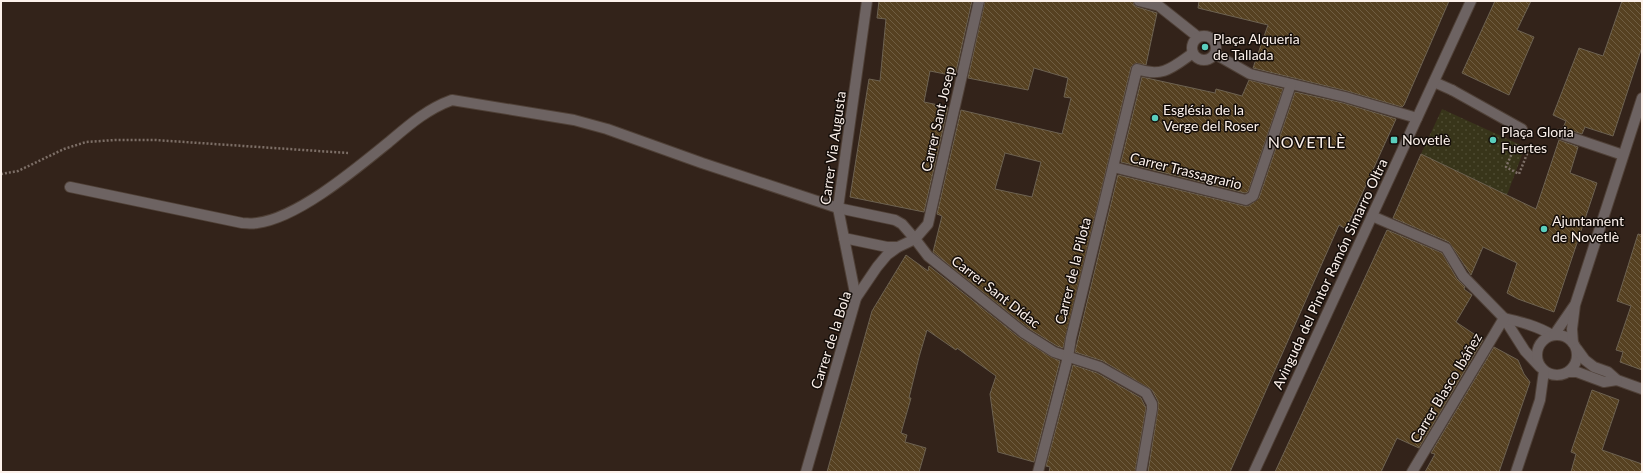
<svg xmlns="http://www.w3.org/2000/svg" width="1643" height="473" font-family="Lato,sans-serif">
  <defs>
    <pattern id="green-dots" width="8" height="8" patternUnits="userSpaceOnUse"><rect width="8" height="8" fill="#38351a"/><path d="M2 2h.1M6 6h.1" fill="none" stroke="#4c4930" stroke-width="1.8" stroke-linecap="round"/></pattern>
    <pattern id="building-back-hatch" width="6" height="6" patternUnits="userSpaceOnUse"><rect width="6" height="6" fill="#564121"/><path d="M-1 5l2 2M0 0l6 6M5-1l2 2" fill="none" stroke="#6f5d41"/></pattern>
  </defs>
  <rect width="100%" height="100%" fill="#33231a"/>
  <path fill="url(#green-dots)" d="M1442,109L1525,147L1507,195L1421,154Z"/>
  <g fill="url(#building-back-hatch)" stroke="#6d6251" fill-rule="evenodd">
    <path d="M879,1H972L955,76L930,71L924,102L948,107L924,212L850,197L869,79L880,81L886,19L877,18Z"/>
    <path d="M985,1H1133L1134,5L1137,7L1157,13L1146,65L1136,63L1131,67L1063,348L1057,346L1028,328L933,252L942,216L937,214L961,110L1062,134L1071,98L1064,97L1068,78L1034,68L1028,90L968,78ZM1005,153L1041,162L1032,197L995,189Z"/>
    <path d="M1199,1H1449L1404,105L1402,107L1347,91L1253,68L1268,25L1198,8Z"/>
    <path d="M1495,1H1531L1517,30L1534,37L1509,95L1462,73Z"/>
    <path d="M1622,1H1642V47L1613,136L1585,127L1582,134L1563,128L1566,121L1553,115L1579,48L1603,56Z"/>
    <path d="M1142,77L1215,93L1216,89L1242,96L1249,80L1283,89L1248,192L1245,193L1121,162Z"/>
    <path d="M1295,92L1343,103L1396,119L1346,229L1339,225L1230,472H1148L1158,409V401L1152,390L1103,361L1075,352L1118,175L1244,206H1249L1259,198Z"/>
    <path d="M1559,140L1578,147L1570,173L1597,183L1554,312L1518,299L1507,293L1517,263L1483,247L1471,275L1449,242L1393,218L1421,154L1536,209Z"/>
    <path d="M1387,230L1442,253L1457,279L1465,287L1464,289L1472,295L1456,322L1483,340L1419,448L1397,438L1381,472H1275Z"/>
    <path d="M1638,234L1642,235V370L1620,362L1623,352L1616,350L1631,306L1617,301Z"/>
    <path d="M906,255L928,271L929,266L1020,338L1051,357L1060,361L1034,462L998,452L990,394L996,376L957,348L956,350L927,330L919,357L909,398H911L901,433L907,435L905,442L926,448L919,472H827L872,311Z"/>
    <path d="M1494,347L1518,360L1524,374L1530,382L1499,472H1425L1435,454L1431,453Z"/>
    <path d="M1073,365L1097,373L1141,398L1146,408L1135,472H1049L1050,467L1046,466Z"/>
    <path d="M1592,390L1619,400L1602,450L1642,464V472H1571L1576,454L1571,452Z"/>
  </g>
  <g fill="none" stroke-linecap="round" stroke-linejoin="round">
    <g stroke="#4f4037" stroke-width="12">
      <g id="service">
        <path d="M1452,90L1522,129"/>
        <path d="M70,187L242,223C247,223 252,224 257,223C298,218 357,168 389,142C409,125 427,109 452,100L574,120L607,129L702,163L838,208"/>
      </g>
    </g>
    <g stroke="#4f4037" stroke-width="12">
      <g id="minor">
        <path d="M1139,1L1159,6L1198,37"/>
        <circle cx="1204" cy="48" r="12"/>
        <path d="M1215,54L1250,74L1345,97L1417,118"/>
        <path d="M1434,82L1452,90"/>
        <path d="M1561,134L1623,155"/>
        <path d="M1113,167L1246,200L1253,196L1291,84"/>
        <path d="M838,208L895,220L902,224L915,239L928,256L1024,333L1054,352L1100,367L1146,393L1152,404V409L1141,472"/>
        <path d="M1372,216L1446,248L1463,276L1504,318L1525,351L1540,367"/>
        <path d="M844,238L887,247H898"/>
        <path d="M856,298L838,208L867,1"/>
        <path d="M1504,318C1521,322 1537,326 1552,335"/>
        <circle cx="1557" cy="355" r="20"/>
        <path d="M1554,335L1574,306"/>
        <path d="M1573,343L1572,329L1575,305L1642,98"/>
        <path d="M1577,349L1585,360L1594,367L1608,372L1617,380L1642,389"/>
        <path d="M1568,372H1577L1604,382L1617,380"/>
        <path d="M806,472L856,298L877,267L887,255L898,247L915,239L928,224L979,1"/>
        <path d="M1038,472L1068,357L1071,338L1137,69C1163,78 1173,67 1193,53"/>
        <path d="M1412,472L1504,318"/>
        <path d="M1516,472L1540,400L1544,371"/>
      </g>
    </g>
    <g stroke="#4f4037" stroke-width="12">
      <path id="tertiary" d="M1254,472L1471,1"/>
    </g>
    <g stroke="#7d6f67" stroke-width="2.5" stroke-dasharray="2 2" stroke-linecap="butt">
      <path d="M1516,144L1506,167L1519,174L1531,144"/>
      <path d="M1,174L18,171L64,149L86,142L115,140H155L348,153"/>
    </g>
    <use href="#service" stroke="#6d6362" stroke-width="10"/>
    <use href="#minor" stroke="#6d6362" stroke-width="10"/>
    <use href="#tertiary" stroke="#6d6362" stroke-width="10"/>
  </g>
  <g fill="#5acebd" stroke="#150e0a" stroke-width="1.5">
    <circle cx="1205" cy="47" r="4"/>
    <circle cx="1155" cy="118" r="4"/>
    <rect x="1390" y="136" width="8" height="8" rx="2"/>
    <circle cx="1493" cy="140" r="4"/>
    <circle cx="1544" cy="229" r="4"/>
  </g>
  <g text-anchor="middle" stroke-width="3" stroke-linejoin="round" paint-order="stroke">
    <g font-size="14" fill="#fcf1eb" stroke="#150e0a" text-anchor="start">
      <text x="1213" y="44">Plaça Alqueria<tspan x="1213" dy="16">de Tallada</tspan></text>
      <text x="1163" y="115">Església de la<tspan x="1163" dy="16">Verge del Roser</tspan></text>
      <text x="1501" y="137">Plaça Gloria<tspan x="1501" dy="16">Fuertes</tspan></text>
      <text x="1402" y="145">Novetlè</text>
      <text x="1552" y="226">Ajuntament<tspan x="1552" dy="16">de Novetlè</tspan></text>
    </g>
    <g font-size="14" fill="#fcf1eb" stroke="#150e0a">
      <text transform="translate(938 119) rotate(-77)" y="5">Carrer Sant Josep</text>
      <text transform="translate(833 148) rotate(-82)" y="5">Carrer Via Augusta</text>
      <text transform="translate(1186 171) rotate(14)" y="5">Carrer Trassagrario</text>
      <text transform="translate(1073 271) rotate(-76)" y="5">Carrer de la Pilota</text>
      <text transform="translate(1330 274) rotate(-65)" y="5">Avinguda del Pintor Ramón Simarro Oltra</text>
      <text transform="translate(996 292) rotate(38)" y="5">Carrer Sant Dídac</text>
      <text transform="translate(831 340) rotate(-72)" y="5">Carrer de la Bola</text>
      <text transform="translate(1446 388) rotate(-59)" y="5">Carrer Blasco Ibáñez</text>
    </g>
    <g font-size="16" letter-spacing="1" fill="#fcf1eb" stroke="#150e0a">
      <text x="1307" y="148">NOVETLÈ</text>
    </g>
  </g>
  <rect width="1643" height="473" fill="none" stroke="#fcf1eb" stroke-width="4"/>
</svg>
